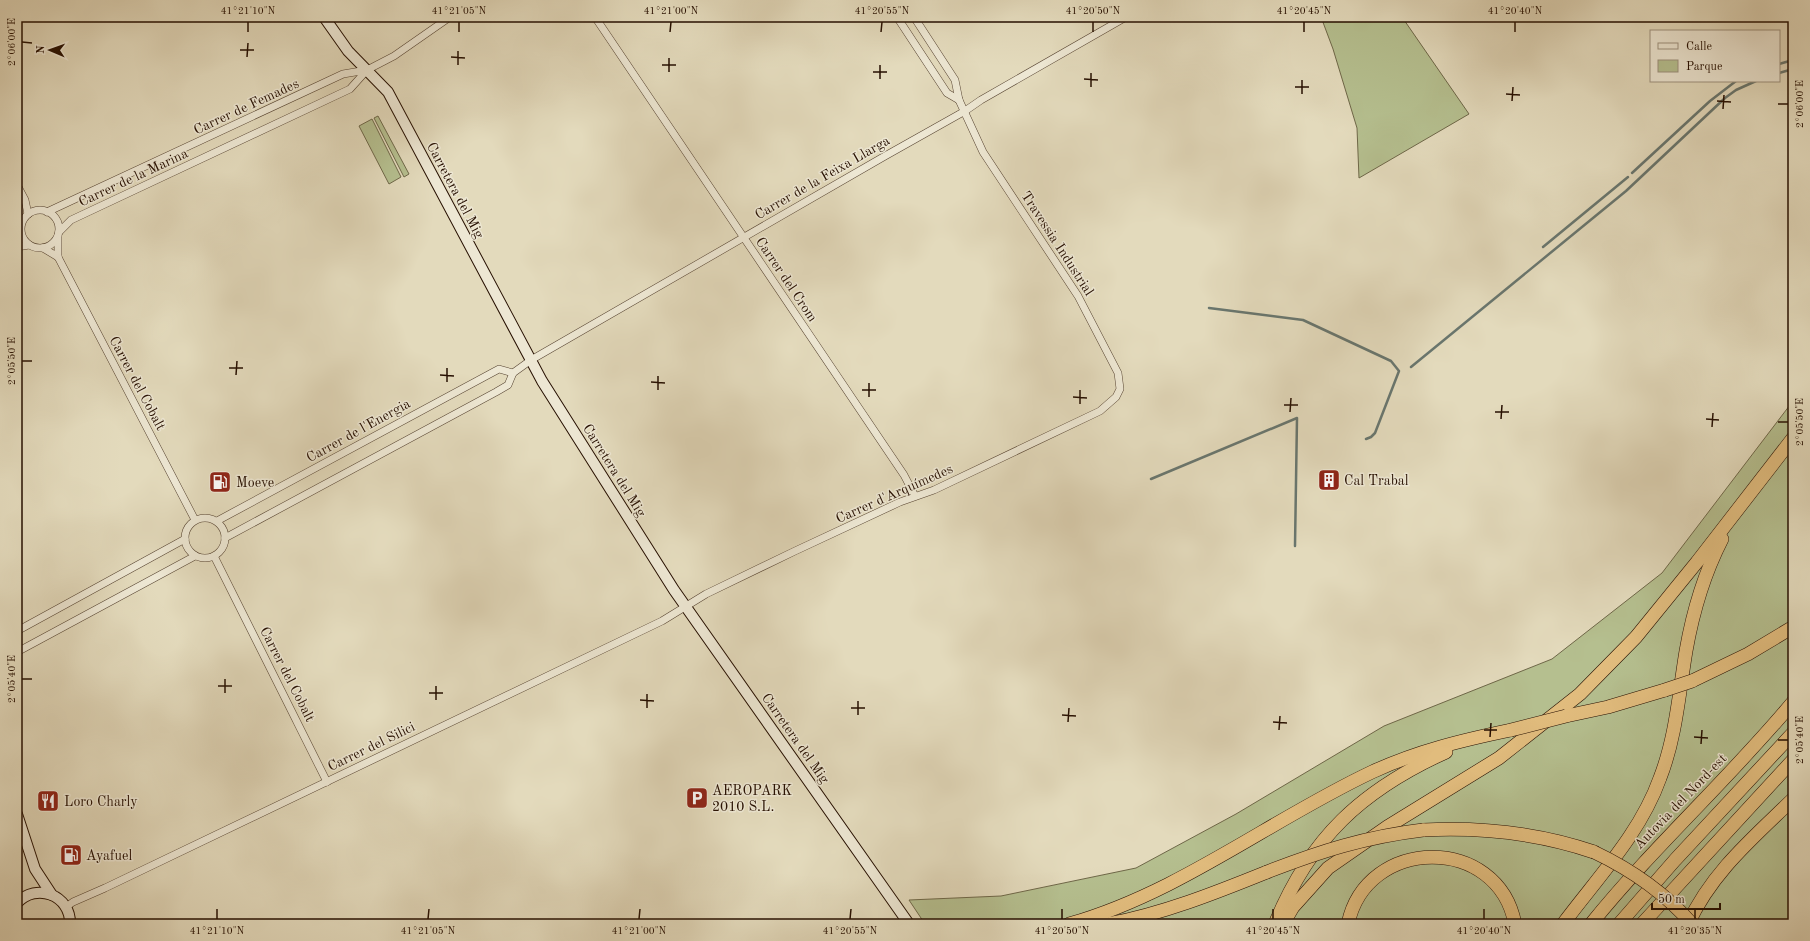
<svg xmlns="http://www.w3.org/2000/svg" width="1810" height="941" font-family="'Old Standard TT',serif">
  <rect width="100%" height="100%" fill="#e3dabc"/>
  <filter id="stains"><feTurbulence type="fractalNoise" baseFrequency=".005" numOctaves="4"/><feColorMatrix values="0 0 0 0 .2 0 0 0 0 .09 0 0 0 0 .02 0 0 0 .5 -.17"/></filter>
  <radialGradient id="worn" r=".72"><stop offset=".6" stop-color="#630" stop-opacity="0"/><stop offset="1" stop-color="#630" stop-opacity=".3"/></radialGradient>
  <g fill="#b5bf8f" stroke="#6e6748">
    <path d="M1321,17H1402L1469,114L1359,178L1357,128L1333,49Z"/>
    <path d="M378,116L409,174L404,177L374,118Z"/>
    <path d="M372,119L401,177L389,184L359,126Z"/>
    <path d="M1793,401V924H925L909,900L1001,896L1136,868L1236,814L1384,726L1552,659L1662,573Z"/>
  </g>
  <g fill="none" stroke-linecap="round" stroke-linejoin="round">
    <g stroke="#69766e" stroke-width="2.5">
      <path d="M1779,64L1793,60"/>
      <path d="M1779,73L1793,69"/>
      <path d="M1632,173L1710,101L1736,81"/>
      <path d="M1543,247L1628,177"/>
      <path d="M1209,308L1303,320L1391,361L1399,371L1375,433L1371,437L1366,439"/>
      <path d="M1411,367L1626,191L1725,98L1736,90L1756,81"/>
      <path d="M1151,479L1297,418L1295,546"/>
    </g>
    <g stroke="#554230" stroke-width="8">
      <g id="street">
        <path d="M595,17L904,475L915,496"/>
        <path d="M897,17L947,93L959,100"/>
        <path d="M17,185L25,200L28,214"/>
        <circle cx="40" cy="229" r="19"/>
        <path d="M47,212L343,74L367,70L394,56L450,17"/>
        <path d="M59,232L71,220L350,89L367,70"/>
        <path d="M58,236V257L195,520"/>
        <path d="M17,247L29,245"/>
        <path d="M43,248L58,257"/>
        <circle cx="205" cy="538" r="20"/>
        <path d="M217,521L499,369L513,373"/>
        <path d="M225,538L496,392L508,385L513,373L531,360L885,156L965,111L981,100L1126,17"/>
        <path d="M214,556L327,782"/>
        <path d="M17,631L185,539"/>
        <path d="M17,652L195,556"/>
        <path d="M66,907L73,902L105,888L662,621L706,594L795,551L900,502L934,490L1100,411L1116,397L1120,389L1118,373L1078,296L983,152L959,100L955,80L914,17"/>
      </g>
    </g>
    <g stroke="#260f01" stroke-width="12">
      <g id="secondary">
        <path d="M324,17L348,51L388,92L542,381L674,590L909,924"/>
        <path d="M17,814L35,869L52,895"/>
        <path d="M17,903C36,882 71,895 70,924"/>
      </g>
    </g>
    <g stroke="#260f01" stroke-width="14">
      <g id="highway">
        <path d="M1692,681L1748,654L1793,627"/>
        <path d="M1566,716L1608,707L1665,690"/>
        <path d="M1423,830C1482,827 1538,833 1594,852"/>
        <path d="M1069,924C1179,893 1270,820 1372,772C1417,751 1463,740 1511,730"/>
        <path d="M1108,924C1162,914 1215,893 1267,872"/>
        <path d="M1275,924C1310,838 1362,790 1446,752"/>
        <path d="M1283,924L1293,907L1328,868L1387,827L1499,758L1580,694L1636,637L1697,562L1793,438"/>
        <path d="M1348,924C1366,836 1498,834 1515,924"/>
        <path d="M1563,924C1598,877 1640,834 1660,778C1676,737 1679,693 1686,651C1693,611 1704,574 1722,539"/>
        <path d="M1591,924C1654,846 1729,779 1793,702"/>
        <path d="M1619,924L1675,860L1793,733"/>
        <path d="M1642,924L1793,760"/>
        <path d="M1688,924C1712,872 1753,838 1793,799"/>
      </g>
    </g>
    <use href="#street" stroke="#ede7d3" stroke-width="7"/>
    <use href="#secondary" stroke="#ede7d3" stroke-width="10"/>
    <use href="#highway" stroke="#e2bd7e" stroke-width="13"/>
    <g stroke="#260f01" stroke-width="14" stroke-linecap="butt">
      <g id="highway-bridge">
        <path d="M1665,690L1692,681"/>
        <path d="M1511,730L1566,716"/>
        <path d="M1594,852C1632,870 1664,892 1692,924"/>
        <path d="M1267,872C1321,851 1365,837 1423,830"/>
      </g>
    </g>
    <use href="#highway-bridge" stroke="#e2bd7e" stroke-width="13"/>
  </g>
  <path fill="none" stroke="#260f01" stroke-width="1.5" d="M248,32V22M459,32V22M670,32L671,22M881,32L882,22M1093,32V22M1304,32V22M1515,32V22M22,42L32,43M240,50H254M247,57L248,43M451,57L465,58M458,65V51M662,65H676M669,72V58M873,72H887M880,79V65M1084,79L1098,80M1091,87V73M1295,87H1309M1302,94V80M1506,94L1520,95M1512,101L1513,87M1717,101L1731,102M1778,104H1788M1723,109L1724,95M22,361H32M229,368H243M236,375L237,361M440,375L454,376M447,382V368M651,382L665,383M658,390V376M862,390H876M869,397V383M1073,397L1087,398M1080,404V390M1284,405H1298M1290,412L1291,398M1495,412H1509M1501,419L1502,405M1706,419L1719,420M1778,422H1788M1712,427L1713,413M22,679H32M218,686H232M225,693V679M429,693H443M436,700V686M640,700L654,701M647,708V694M851,708H865M858,715V701M1062,715L1076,716M1068,722L1069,708M1273,722L1287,723M1279,730L1280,716M1484,730H1497M1490,737L1491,723M1694,737L1708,738M1778,740H1788M1701,744L1702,730M217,919V909M428,919L429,909M639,919L640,909M850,919L851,909M1062,919V909M1273,919V909M1484,919V909M1695,919V909"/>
  <defs>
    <g id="building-square" transform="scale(1.15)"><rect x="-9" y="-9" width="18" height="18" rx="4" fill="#8f2418" stroke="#ede7d3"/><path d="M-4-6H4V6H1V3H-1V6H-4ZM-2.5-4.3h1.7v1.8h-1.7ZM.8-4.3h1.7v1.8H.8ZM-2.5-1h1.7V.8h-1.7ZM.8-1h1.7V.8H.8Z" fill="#fff"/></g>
    <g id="fuel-square" transform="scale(1.15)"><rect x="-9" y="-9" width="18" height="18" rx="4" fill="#8f2418" stroke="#ede7d3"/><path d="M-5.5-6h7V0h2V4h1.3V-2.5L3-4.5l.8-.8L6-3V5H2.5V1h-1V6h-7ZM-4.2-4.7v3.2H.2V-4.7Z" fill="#fff"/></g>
    <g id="parking-square" transform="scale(1.15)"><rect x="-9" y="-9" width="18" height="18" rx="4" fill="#8f2418" stroke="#ede7d3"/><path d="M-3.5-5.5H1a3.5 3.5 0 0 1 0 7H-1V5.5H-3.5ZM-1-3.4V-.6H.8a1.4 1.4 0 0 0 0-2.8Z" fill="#fff"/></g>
    <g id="restaurant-square" transform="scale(1.15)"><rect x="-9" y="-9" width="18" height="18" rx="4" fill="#8f2418" stroke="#ede7d3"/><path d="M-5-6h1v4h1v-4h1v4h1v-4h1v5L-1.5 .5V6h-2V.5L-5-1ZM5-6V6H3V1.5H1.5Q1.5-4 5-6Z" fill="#fff"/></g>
  </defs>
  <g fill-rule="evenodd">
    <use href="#building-square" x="1329" y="480"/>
    <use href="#fuel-square" x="220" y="482"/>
    <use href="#parking-square" x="697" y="798"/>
    <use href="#restaurant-square" x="48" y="801"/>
    <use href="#fuel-square" x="71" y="855"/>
  </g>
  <g text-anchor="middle" stroke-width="3" stroke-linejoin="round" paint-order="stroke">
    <g font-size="14" fill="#260f01" stroke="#ede7d3">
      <text transform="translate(246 106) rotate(-25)" y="5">Carrer de Femades</text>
      <text transform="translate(133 177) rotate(-25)" y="5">Carrer de la Marina</text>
      <text transform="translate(822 177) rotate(-30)" y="5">Carrer de la Feixa Llarga</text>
      <text transform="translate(456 190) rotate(62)" y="5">Carretera del Mig</text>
      <text transform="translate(1058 243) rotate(57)" y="5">Travessia Industrial</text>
      <text transform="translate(787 279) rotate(56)" y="5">Carrer del Crom</text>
      <text transform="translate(138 383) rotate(62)" y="5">Carrer del Cobalt</text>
      <text transform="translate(358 430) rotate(-29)" y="5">Carrer de l'Energia</text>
      <text transform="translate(615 470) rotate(58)" y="5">Carretera del Mig</text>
      <text transform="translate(894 493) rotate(-24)" y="5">Carrer d'Arquímedes</text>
      <text transform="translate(288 674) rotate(63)" y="5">Carrer del Cobalt</text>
      <text transform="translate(796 738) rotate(55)" y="5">Carretera del Mig</text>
      <text transform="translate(371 746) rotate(-26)" y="5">Carrer del Silici</text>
      <text transform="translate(1680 801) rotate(-46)" y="5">Autovia del Nord-est</text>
    </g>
    <g font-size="14" fill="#260f01" stroke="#ede7d3" text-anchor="start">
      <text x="1344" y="485">Cal Trabal</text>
      <text x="236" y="487">Moeve</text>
      <text x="712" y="795">AEROPARK<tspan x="712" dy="16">2010 S.L.</tspan></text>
      <text x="64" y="806">Loro Charly</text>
      <text x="86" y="860">Ayafuel</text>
    </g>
  </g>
  <rect width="1810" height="941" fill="none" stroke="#e3dabc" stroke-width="44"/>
  <rect x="1650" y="30" width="130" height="52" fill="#ede7d3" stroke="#9d917f"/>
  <rect x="1658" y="43" width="20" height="6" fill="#ede7d3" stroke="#9d917f"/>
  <text x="1686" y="50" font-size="12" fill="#260f01">Calle</text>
  <rect x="1658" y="60" width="20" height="12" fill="#b5bf8f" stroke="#9d917f"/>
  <text x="1686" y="70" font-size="12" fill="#260f01">Parque</text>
  <g transform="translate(50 50) rotate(272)" stroke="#ede7d3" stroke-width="3" paint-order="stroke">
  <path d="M0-3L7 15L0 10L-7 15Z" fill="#260f01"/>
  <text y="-6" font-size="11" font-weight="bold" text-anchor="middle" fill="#260f01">N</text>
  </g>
  <path d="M1652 903v6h68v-6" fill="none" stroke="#260f01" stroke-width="2"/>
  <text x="1658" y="903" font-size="12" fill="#260f01" stroke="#ede7d3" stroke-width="3" paint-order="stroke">50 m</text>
  <rect x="22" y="22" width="1766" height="897" fill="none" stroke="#260f01" stroke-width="1.5"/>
  <g font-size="10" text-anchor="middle" fill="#260f01">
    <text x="248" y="14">41°21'10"N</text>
    <text x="459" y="14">41°21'05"N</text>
    <text x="671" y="14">41°21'00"N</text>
    <text x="882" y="14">41°20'55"N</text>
    <text x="1093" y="14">41°20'50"N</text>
    <text x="1304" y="14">41°20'45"N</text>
    <text x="1515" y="14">41°20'40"N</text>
    <text transform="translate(11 42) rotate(-90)" y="4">2°06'00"E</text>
    <text transform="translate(1799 104) rotate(-90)" y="4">2°06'00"E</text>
    <text transform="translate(11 361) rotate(-90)" y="4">2°05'50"E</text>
    <text transform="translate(1799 422) rotate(-90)" y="4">2°05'50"E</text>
    <text transform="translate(11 679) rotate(-90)" y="4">2°05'40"E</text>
    <text transform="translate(1799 740) rotate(-90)" y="4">2°05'40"E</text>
    <text x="217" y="934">41°21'10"N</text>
    <text x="428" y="934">41°21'05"N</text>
    <text x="639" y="934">41°21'00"N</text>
    <text x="850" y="934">41°20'55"N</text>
    <text x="1062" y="934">41°20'50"N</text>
    <text x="1273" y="934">41°20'45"N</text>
    <text x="1484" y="934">41°20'40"N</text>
    <text x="1695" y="934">41°20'35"N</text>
  </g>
  <rect width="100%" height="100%" filter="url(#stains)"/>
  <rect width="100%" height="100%" fill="url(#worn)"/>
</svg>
